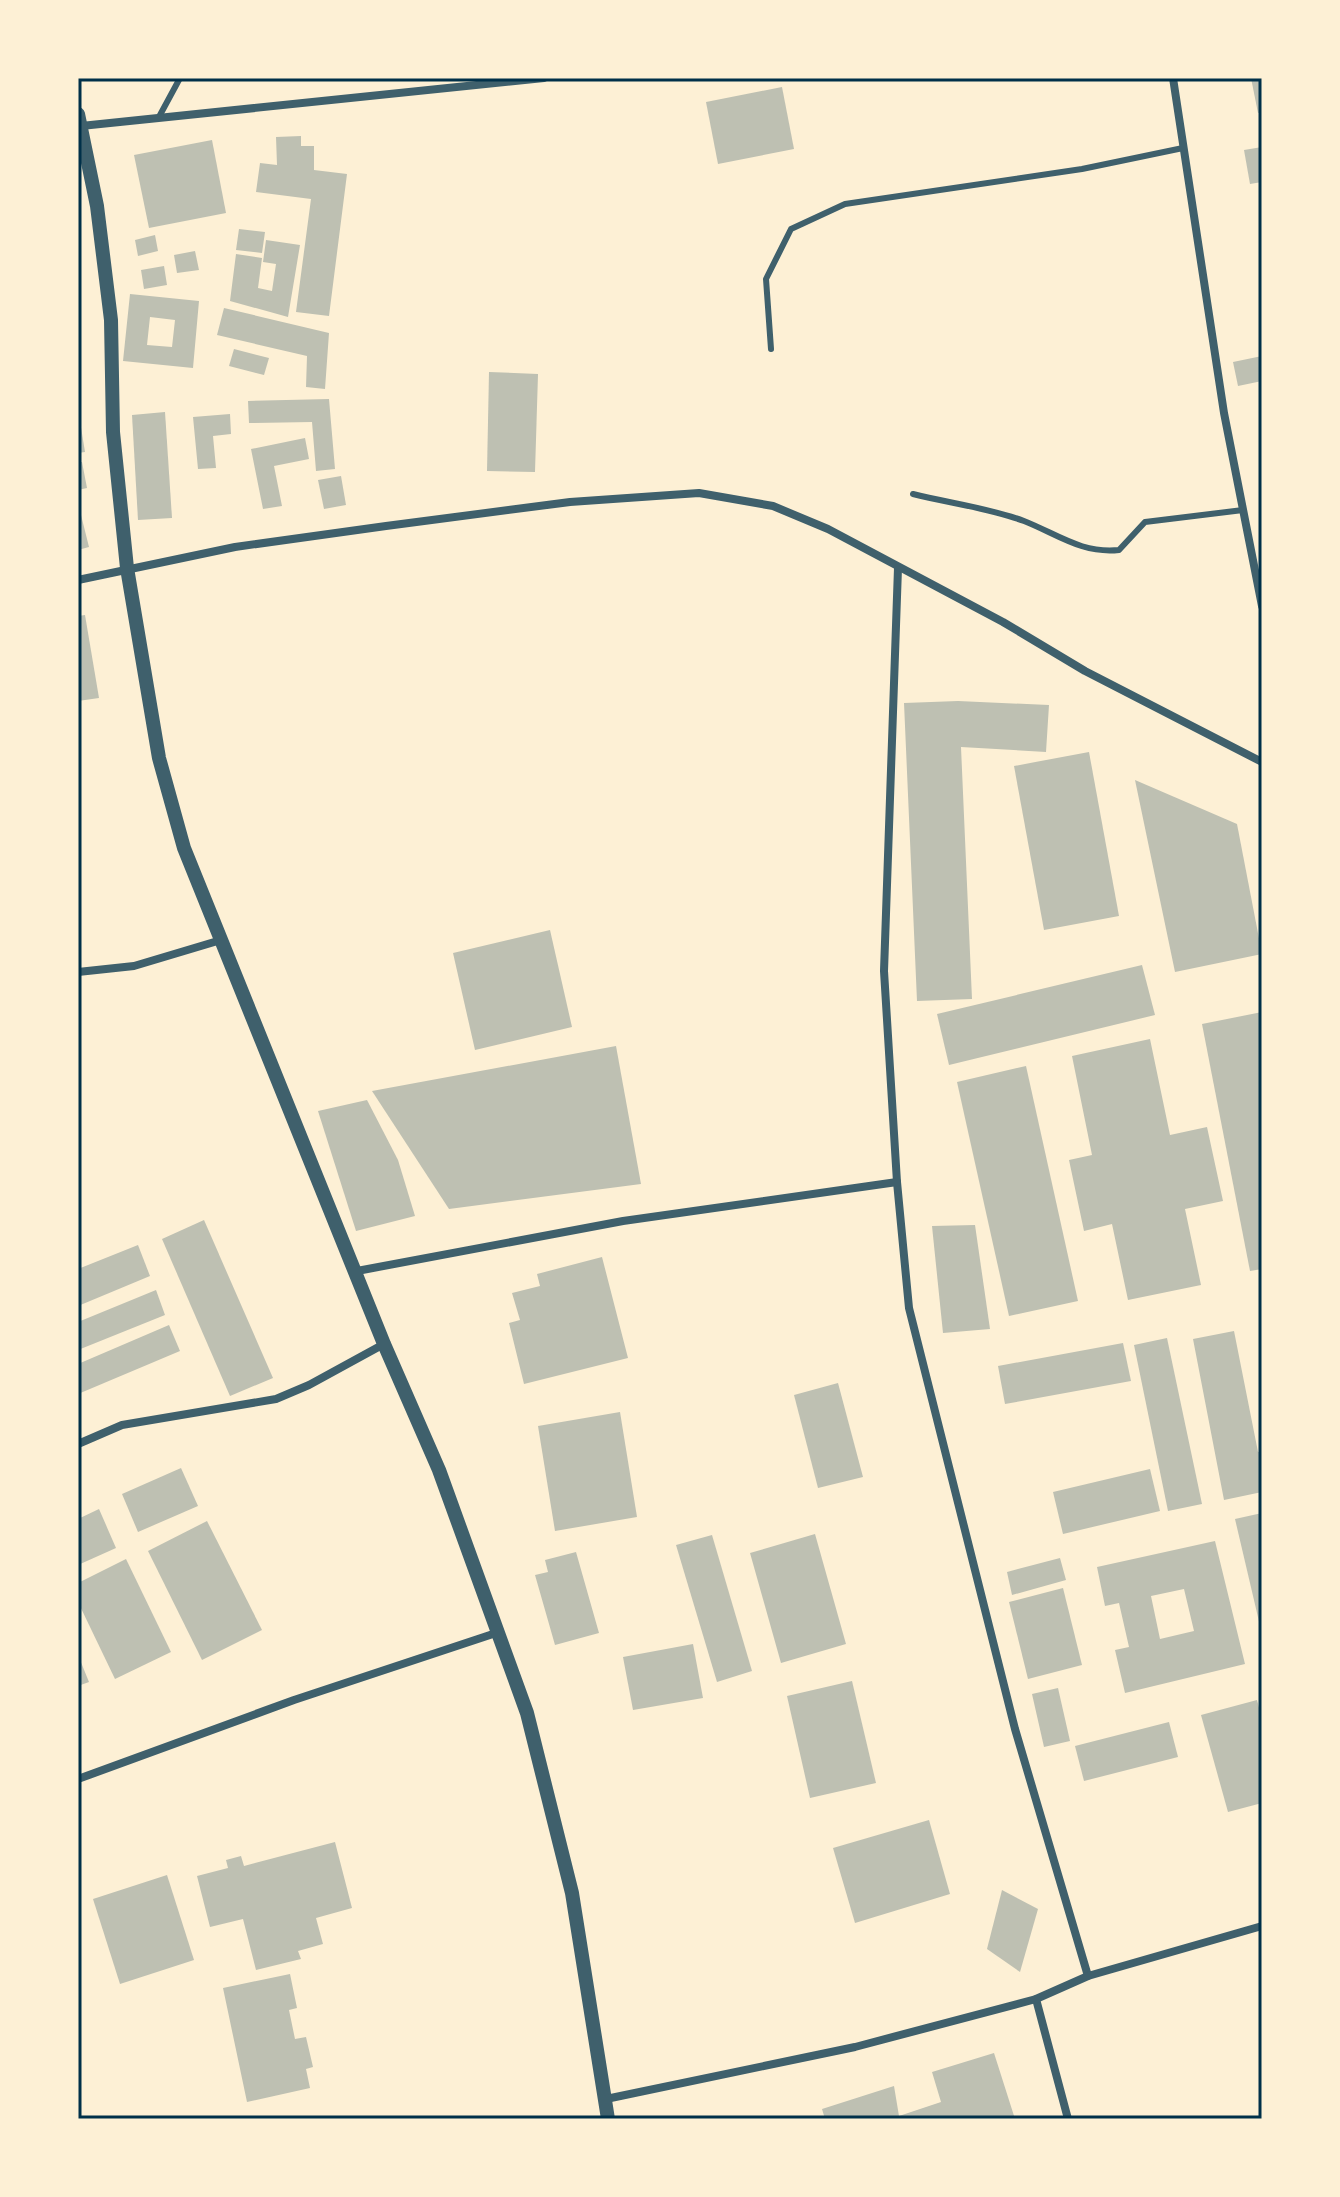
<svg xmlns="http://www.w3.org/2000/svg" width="1340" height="2197" font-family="'Open Sans',sans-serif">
  <rect width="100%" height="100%" fill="#fdf0d5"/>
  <g fill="#bec0b2" fill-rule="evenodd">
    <path d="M1251,78H1262V112L1258,113Z"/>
    <path d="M782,87L794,149L718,164L706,102Z"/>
    <path d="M301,136V146H314V170L347,174L329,316L296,312L311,199L256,192L260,163L277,165L276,137Z"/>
    <path d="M212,140L226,213L149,228L134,155Z"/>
    <path d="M1262,147V182L1250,184L1244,150Z"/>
    <path d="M239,229L265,232L262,253L236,250Z"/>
    <path d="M155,235L158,251L138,256L135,240Z"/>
    <path d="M266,240L300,245L288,317L230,301L236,254L262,258L258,288L272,291L276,264L263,262Z"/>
    <path d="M195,251L199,270L177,273L174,255Z"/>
    <path d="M164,266L167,285L144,289L141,270Z"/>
    <path d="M130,294L199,301L193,368L123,361ZM150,317L175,320L172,347L147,345Z"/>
    <path d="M224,308L329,333L325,389L306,387L307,356L217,335Z"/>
    <path d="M234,349L269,358L264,375L229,366Z"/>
    <path d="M1262,356V381L1238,386L1233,362Z"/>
    <path d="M489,372L538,374L535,472L487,471Z"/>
    <path d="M329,399L335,469L316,471L312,422L249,423L248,401Z"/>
    <path d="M78,409L85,452L78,453Z"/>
    <path d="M165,412L172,518L138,520L132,415Z"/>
    <path d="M230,414L231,434L213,436L216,468L198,469L193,417Z"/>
    <path d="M305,438L309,459L274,466L282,506L263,509L251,449Z"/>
    <path d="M78,462H82L87,488L78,490Z"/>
    <path d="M341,476L346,505L324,509L318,480Z"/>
    <path d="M78,503L89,547L78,550Z"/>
    <path d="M85,615L99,698L78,701V616Z"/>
    <path d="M958,701L1049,705L1046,752L961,747L972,999L917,1001L904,703Z"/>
    <path d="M1089,752L1119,916L1044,930L1014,766Z"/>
    <path d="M1135,780L1237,824L1262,954L1175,972Z"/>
    <path d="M550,930L572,1027L475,1050L453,953Z"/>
    <path d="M1142,965L1155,1015L949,1065L937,1014Z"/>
    <path d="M1262,1012V1269L1250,1271L1202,1024Z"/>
    <path d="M1150,1039L1170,1135L1207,1127L1223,1201L1185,1209L1201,1285L1128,1300L1112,1224L1084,1231L1069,1160L1092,1155L1072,1056Z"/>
    <path d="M616,1046L641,1184L449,1209L372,1091Z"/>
    <path d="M1026,1066L1078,1301L1009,1316L957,1082Z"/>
    <path d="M367,1100L398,1160L415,1216L356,1231L318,1111Z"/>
    <path d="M204,1220L273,1378L230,1396L162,1239Z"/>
    <path d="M975,1225L990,1329L943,1333L932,1226Z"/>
    <path d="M138,1245L150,1276L78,1306V1269Z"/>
    <path d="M602,1257L628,1358L524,1384L509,1323L520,1320L512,1293L540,1286L537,1274Z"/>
    <path d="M156,1290L165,1315L78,1350V1322Z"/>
    <path d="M169,1325L180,1351L78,1394V1364Z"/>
    <path d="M1234,1331L1258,1452L1262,1451V1492L1224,1500L1193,1339Z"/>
    <path d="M1167,1338L1202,1504L1168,1511L1134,1345Z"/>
    <path d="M1123,1343L1131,1381L1005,1404L998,1366Z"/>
    <path d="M838,1383L863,1477L818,1488L794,1395Z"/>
    <path d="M620,1412L637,1517L555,1531L538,1426Z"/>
    <path d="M181,1468L198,1506L138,1532L122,1494Z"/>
    <path d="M1150,1469L1160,1511L1063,1534L1053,1492Z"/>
    <path d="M99,1509L116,1548L78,1565V1519Z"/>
    <path d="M1262,1513V1630H1261L1235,1519Z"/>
    <path d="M207,1521L262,1630L202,1660L148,1551Z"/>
    <path d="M815,1534L846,1644L781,1663L750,1553Z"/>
    <path d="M712,1535L752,1671L717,1682L676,1545Z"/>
    <path d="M1215,1541L1245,1664L1125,1693L1115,1650L1129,1647L1119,1603L1105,1606L1097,1567ZM1184,1589L1194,1631L1160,1639L1151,1596Z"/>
    <path d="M576,1552L599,1633L555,1645L535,1575L548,1572L545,1560Z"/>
    <path d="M1060,1558L1066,1580L1012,1595L1007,1572Z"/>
    <path d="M126,1559L171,1652L115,1679L78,1602V1583Z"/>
    <path d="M1063,1588L1082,1665L1028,1679L1009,1602Z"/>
    <path d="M693,1644L703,1698L633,1710L623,1657Z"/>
    <path d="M78,1655L89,1682L78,1686Z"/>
    <path d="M852,1681L876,1783L810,1798L787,1696Z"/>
    <path d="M1058,1688L1070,1741L1044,1747L1032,1694Z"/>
    <path d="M1257,1700L1262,1719V1803L1228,1812L1201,1715Z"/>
    <path d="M1169,1722L1178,1757L1084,1781L1075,1746Z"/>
    <path d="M929,1820L950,1894L855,1923L833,1848Z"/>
    <path d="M335,1842L352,1908L316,1918L323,1944L298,1951L301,1959L256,1970L243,1919L210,1927L197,1876L228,1868L226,1860L241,1856L244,1866Z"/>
    <path d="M167,1875L194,1960L120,1984L93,1899Z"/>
    <path d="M1002,1890L1038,1909L1020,1972L987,1949Z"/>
    <path d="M290,1974L297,2008L289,2010L295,2039L306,2037L313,2067L306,2069L310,2088L247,2102L223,1988Z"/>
    <path d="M994,2053L1015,2119H825L822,2109L894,2086L899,2116L941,2102L932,2072Z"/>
  </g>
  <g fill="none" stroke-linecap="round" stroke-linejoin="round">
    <g stroke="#3f606c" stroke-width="6">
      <path d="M160,115L180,78"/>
      <path d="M771,349L766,279L791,229L845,204L1082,169L1183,148"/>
      <path d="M913,494C949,503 989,508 1024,521C1057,534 1082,554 1119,550L1145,522L1243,510"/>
    </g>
    <g stroke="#3f606c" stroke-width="8">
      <path d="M1173,78L1224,413L1262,606"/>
      <path d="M81,126L544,78"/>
      <path d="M898,568L884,971L897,1182L909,1308L1015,1729L1088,1976"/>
      <path d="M78,580L235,547L386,526L570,502L699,493L773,506L828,529L1003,622L1085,671L1262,762"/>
      <path d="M78,972L134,966L221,940"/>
      <path d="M357,1271L623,1221L897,1182"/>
      <path d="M78,1444L122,1425L276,1399L309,1385L384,1344"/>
      <path d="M78,1779L294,1700L499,1632"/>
      <path d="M1036,1999L1068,2119"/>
      <path d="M606,2099L855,2047L1036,1999L1088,1976L1262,1926"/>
    </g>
    <path stroke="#3f606c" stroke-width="14" d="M78,114L97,206L111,320L113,432L127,568L159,758L184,848L384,1344L439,1470L527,1713L572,1893L608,2119"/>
  </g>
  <rect width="1340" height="2197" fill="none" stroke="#fdf0d5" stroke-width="160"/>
  <rect x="80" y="80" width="1180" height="2037" fill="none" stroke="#003049" stroke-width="3"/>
</svg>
